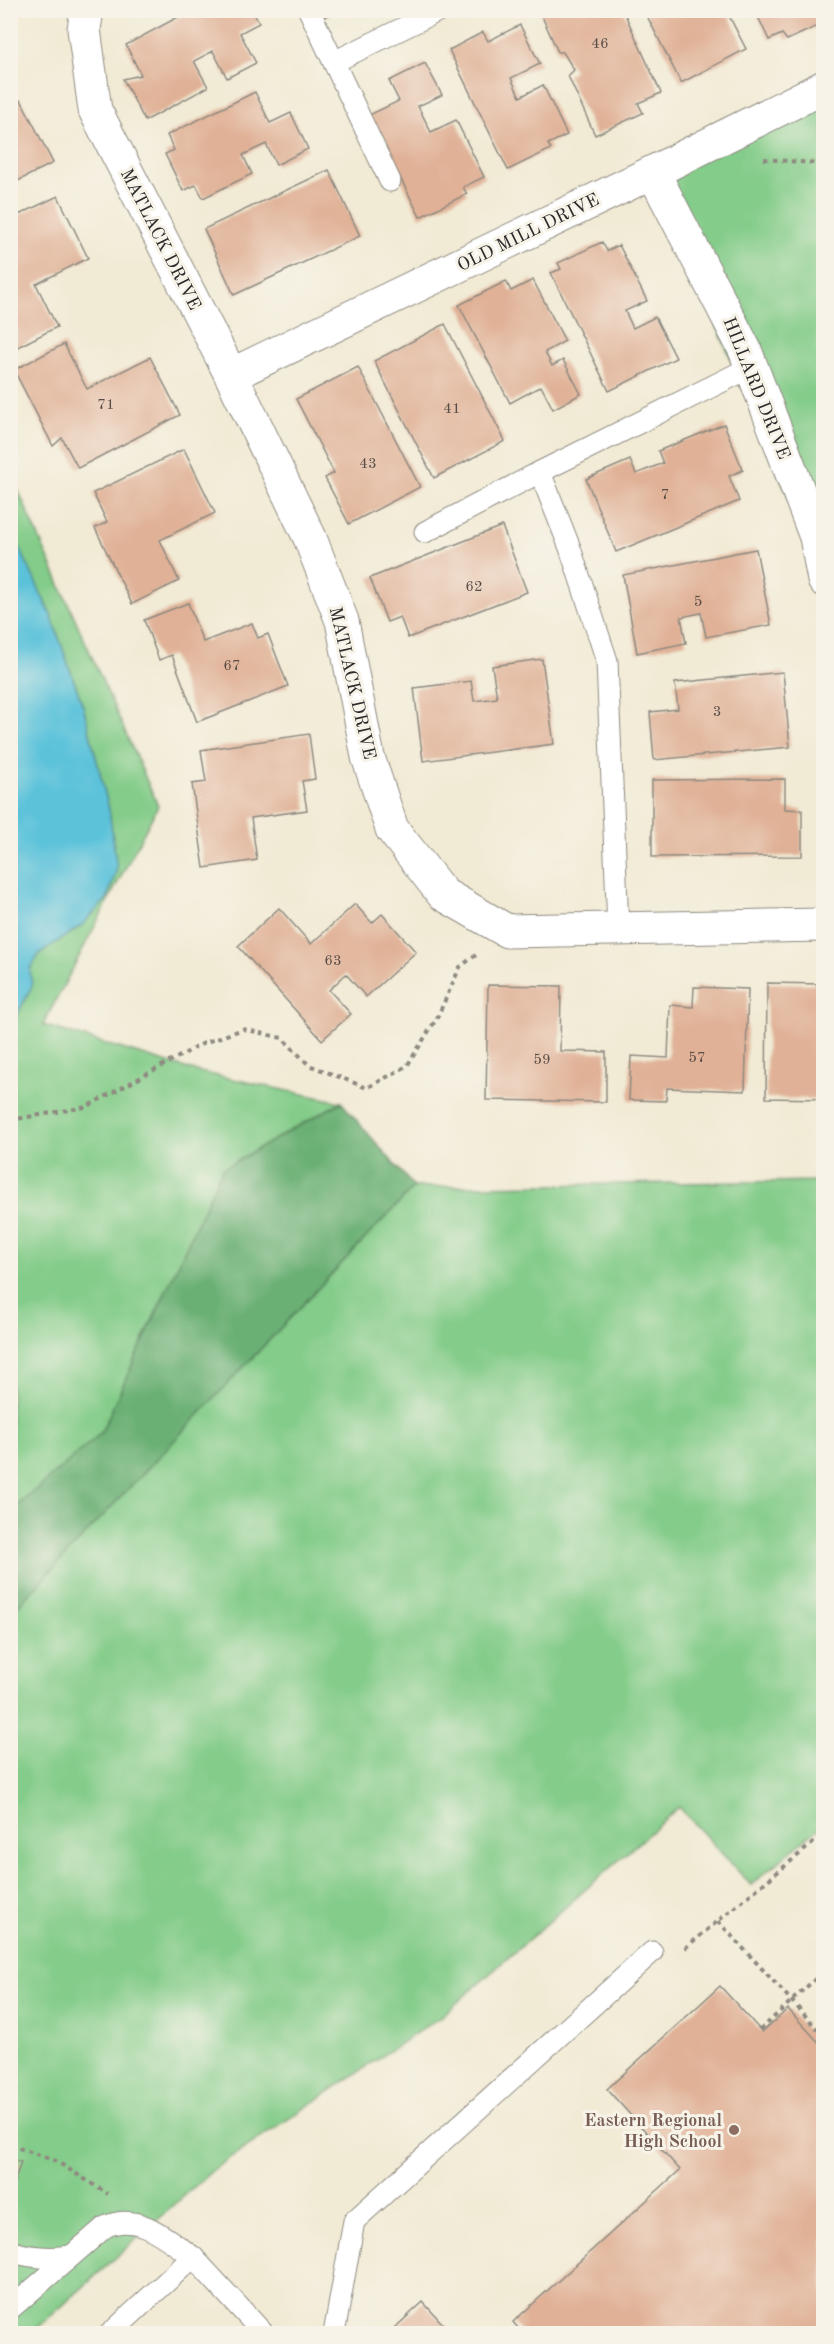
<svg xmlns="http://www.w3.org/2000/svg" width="834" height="2344" font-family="'Old Standard TT',serif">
  <rect width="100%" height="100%" fill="#f7f3e8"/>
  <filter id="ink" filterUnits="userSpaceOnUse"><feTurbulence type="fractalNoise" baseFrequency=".0167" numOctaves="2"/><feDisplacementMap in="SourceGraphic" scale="12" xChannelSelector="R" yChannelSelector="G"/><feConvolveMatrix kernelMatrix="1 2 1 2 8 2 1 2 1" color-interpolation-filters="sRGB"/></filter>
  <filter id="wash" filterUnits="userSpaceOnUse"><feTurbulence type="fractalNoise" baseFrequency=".008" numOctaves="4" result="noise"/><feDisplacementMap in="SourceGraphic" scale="24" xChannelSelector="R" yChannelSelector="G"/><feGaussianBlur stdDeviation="1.35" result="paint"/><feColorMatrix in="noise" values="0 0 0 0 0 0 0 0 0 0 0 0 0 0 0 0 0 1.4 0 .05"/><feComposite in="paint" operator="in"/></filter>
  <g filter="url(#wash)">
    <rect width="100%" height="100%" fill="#f1ead4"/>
    <g fill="#83cc89" stroke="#577c5a" stroke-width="1.5">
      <path d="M823,87V580L653,172Z"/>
      <path d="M10,472L158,806L43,1025L195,1071L341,1102L222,1169L101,1433L11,1511Z"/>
      <path d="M823,1181V1824L751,1885L679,1807L443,2015L214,2169L31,2334L10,2333V1613L414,1187Z"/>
    </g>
    <path fill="#6ab075" stroke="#4a6e50" stroke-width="1.5" d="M341,1102L414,1187L11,1613V1511L101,1433L222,1169Z"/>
    <path fill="#5cc2da" stroke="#447682" stroke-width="1.5" d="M11,529L51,615L84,709L109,809L117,869L107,899L81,926L40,953L30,969L32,986L15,1019L11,1023Z"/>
    <g id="blocks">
      <g fill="#e0b196">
        <path d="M191,10H252L259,23L240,33L256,63L227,78L213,51L194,61L208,87L145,121L123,79L141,75L126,45Z"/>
        <path d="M321,10H337L324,17Z"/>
        <path d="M539,10H623L661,93L638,103L643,113L595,135L568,76L574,70L563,52H558Z"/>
        <path d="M644,10H726L746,49L681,83Z"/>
        <path d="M755,10H824V23L787,40L782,34L769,40Z"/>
        <path d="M520,25L540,64L511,78L520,97L543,85L567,135L548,144L551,149L508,170L449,50L483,32L488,41Z"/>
        <path d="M425,63L442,95L418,106L431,132L456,120L484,177L463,187L467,194L420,217L369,115L399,101L389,81Z"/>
        <path d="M255,92L270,123L291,113L308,149L276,165L266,144L243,155L252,174L203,198L196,185L183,191L165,154L174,150L167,135Z"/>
        <path d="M21,100L53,163L10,185V105Z"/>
        <path d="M329,170L360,236L234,295L204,229Z"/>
        <path d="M58,196L88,258L36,284L57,327L10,351V219Z"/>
        <path d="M602,242L607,251L619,245L647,301L625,311L633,328L655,317L676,358L609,391L551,273L561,269L558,263Z"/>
        <path d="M533,280L565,341L545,352L552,366L563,360L581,394L553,409L541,386L510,403L459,305L506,281L511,291Z"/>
        <path d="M445,324L505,441L434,478L374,361Z"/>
        <path d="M64,344L87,389L150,357L180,415L78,468L62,438L53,446L14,370Z"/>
        <path d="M358,367L420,487L349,524L325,478L334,473L296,399Z"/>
        <path d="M724,424L743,470L729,476L739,501L616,552L586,479L630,460L636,474L663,463L658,451Z"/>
        <path d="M184,449L215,513L160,540L179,581L132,604L95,528L107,522L93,493Z"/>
        <path d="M502,526L527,592L408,638L400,617L387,622L370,578Z"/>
        <path d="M756,549L771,625L706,637L701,613L681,617L686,643L637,653L623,575Z"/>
        <path d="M188,603L203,642L252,623L258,638L268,634L288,686L197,722L172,655L159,660L144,620Z"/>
        <path d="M542,659L554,744L423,761L414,688L471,681L474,701L497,698L492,666Z"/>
        <path d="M783,672L790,747L654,760L650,712L678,709L675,683Z"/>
        <path d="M309,734L315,779L302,781L307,810L251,818L257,860L204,868L192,784L206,782L201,750Z"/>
        <path d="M785,779V809L802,810V856L652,857V780Z"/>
        <path d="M355,904L372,923L382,914L416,952L366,997L346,974L329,990L351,1014L322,1040L238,946L279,908L311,944Z"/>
        <path d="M767,983L824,984V1099L766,1098Z"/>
        <path d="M488,985L561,986L560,1051L606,1052V1102L486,1100Z"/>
        <path d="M694,987L748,989L745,1091L667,1088L666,1101L629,1100L631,1056L668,1058L670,1005L693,1007Z"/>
        <path d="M720,1986L762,2032L788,2009L824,2048V2334H523L513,2322L680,2170L607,2089Z"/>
        <path d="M10,2159L21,2162L11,2192H10Z"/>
        <path d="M423,2302L452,2334H388Z"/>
      </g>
    </g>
  </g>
  <g filter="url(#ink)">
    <use href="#blocks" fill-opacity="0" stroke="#8e8a80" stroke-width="1.5"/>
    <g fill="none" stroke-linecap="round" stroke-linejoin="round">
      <g stroke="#8e8a80" stroke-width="23">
        <g id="service">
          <path d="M309,10L390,181"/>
          <path d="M334,62L440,10"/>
          <path d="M540,472L570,548L607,661L618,928"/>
          <path d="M425,532L540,472L751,367"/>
          <path d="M10,2251C31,2258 49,2259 71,2256"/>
          <path d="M10,2309L105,2227C138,2211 167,2239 193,2257"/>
          <path d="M110,2334L193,2257L264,2334"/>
          <path d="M334,2334L354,2221L652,1952"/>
        </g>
      </g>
      <g stroke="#8e8a80" stroke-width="35">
        <g id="minor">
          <path d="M87,10L84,29L95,110L231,375L310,538L342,621L368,757L392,829L443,894L507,931L824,925"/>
          <path d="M653,172L745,350L816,537L824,580"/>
          <path d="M231,375L653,172L824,87"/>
        </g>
      </g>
      <g stroke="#8e8a80" stroke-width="4" stroke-dasharray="4.5 4.5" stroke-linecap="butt">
        <path d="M764,159L824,164"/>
        <path d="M10,1120L86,1107L204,1043L243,1029L282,1038L309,1065L367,1088L407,1066L437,1018L460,967L476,955"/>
        <path d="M718,1921L824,2036"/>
        <path d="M685,1948L824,1834"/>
        <path d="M760,2030L824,1971"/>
        <path d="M10,2145L56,2161L108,2194"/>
      </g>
      <use href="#service" stroke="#fff" stroke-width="21"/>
      <use href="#minor" stroke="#fff" stroke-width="33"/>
    </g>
  </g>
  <circle fill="#8d6e63" stroke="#f7f3e8" stroke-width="2" cx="734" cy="2130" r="6"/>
  <g text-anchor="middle" stroke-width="6" stroke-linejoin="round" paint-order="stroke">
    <g font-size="15" fill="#584c46">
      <text x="600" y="48">46</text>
      <text x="106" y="409">71</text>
      <text x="452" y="413">41</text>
      <text x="368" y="468">43</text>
      <text x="665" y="499">7</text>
      <text x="474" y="591">62</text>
      <text x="698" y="606">5</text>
      <text x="232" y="670">67</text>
      <text x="717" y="716">3</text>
      <text x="333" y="965">63</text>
      <text x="697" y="1062">57</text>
      <text x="542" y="1064">59</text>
    </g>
    <g font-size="18" fill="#2b2b2b" stroke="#f7f3e8">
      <text transform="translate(528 232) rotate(-26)" y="6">OLD MILL DRIVE</text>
      <text transform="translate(161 239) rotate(63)" y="6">MATLACK DRIVE</text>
      <text transform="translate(757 388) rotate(68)" y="6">HILLARD DRIVE</text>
      <text transform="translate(353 683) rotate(77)" y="6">MATLACK DRIVE</text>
    </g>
    <g font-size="18" font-weight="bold" fill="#785e54" stroke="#f7f3e8" text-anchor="end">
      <text x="722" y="2126">Eastern Regional<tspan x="722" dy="21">High School</tspan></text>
    </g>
  </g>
  <rect width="834" height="2344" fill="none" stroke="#f7f3e8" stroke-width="36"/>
</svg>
